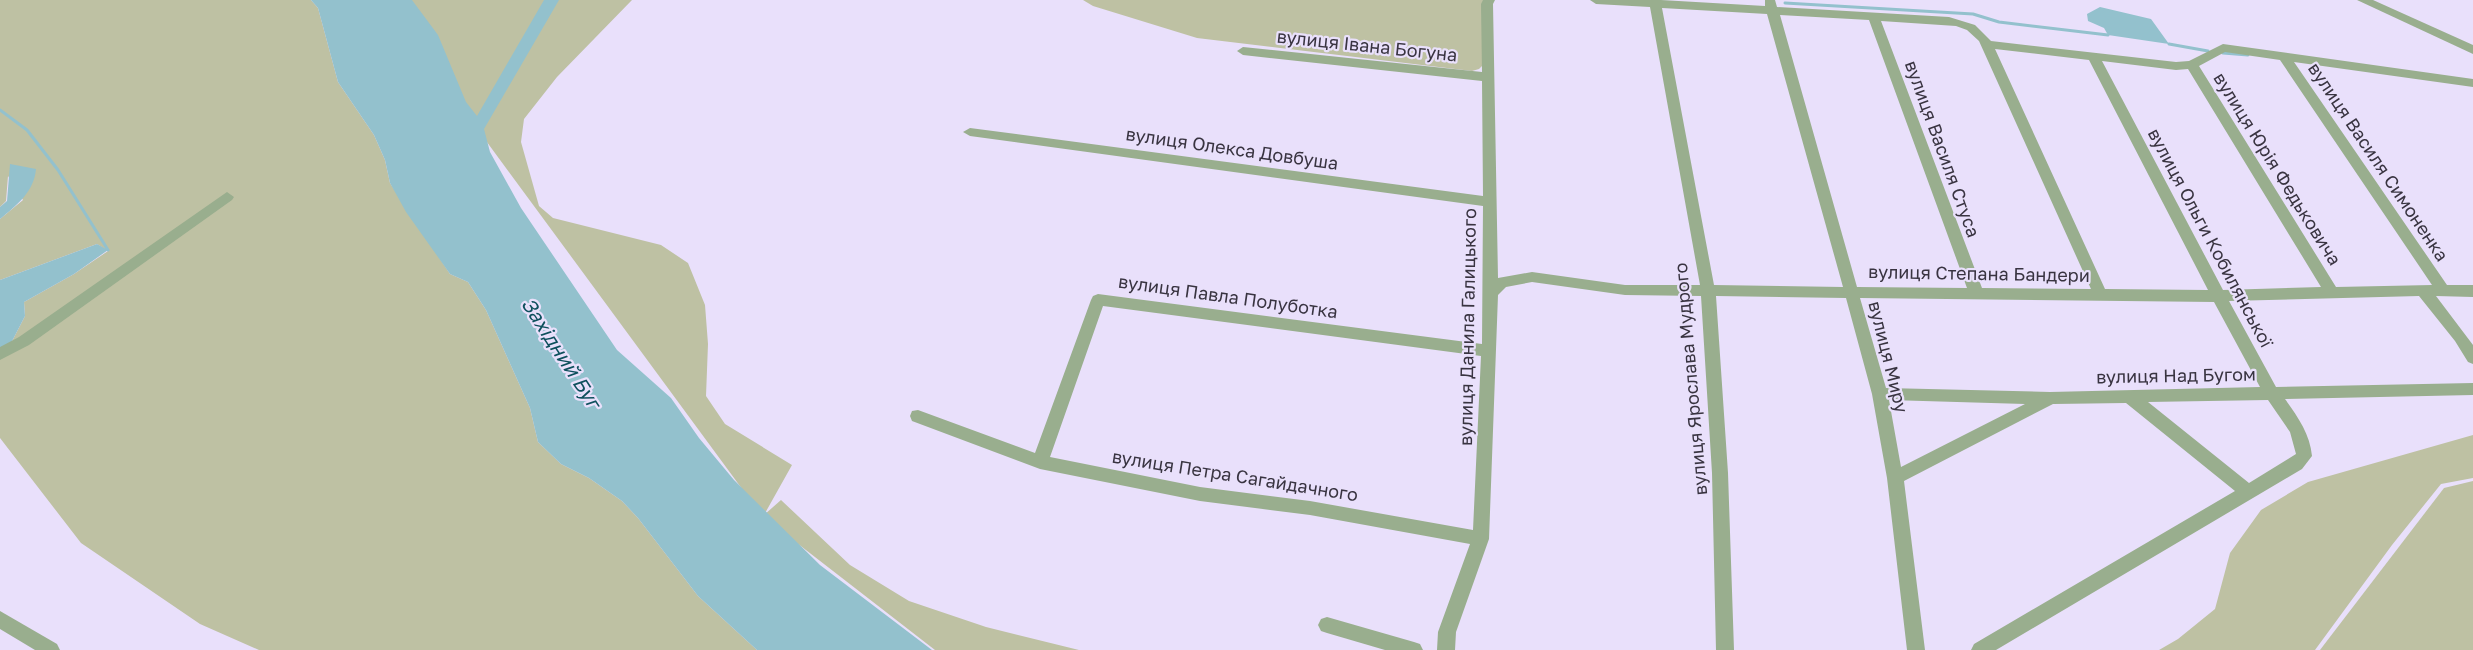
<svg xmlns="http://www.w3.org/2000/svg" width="2473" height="650" font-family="'Golos Text',sans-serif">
  <rect width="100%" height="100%" fill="#e9e0fb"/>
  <g fill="#bec1a3">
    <path d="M0,0H311L318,8L338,82L374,135L385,160L390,183L450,274L468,282L486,310L530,408L538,442L561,464L589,478L622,501L638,518L698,596L757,650H259L200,624L81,543L0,438V354L8,349L25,316L24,302L74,274L108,251L97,244L0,280V219L23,200L8,176L6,201L0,207Z"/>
    <path d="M377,0H632L557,77L524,119L521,142L539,206L553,218L661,245L688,263L705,305L708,344L706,396L725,424L792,465L764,515L781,500L850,565L909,601L986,627L1079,650H935L762,516L470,119Z"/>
    <path d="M1083,0H1483L1482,66L1479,69L1472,71L1197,38L1093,6Z"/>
    <path d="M2473,435V478L2441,484L2392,545L2315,650H2159L2178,639L2215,609L2230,553L2261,510L2308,482Z"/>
    <path d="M2473,481V650H2320L2444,488Z"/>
  </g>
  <g fill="#93c1cd">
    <path d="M311,0H412L438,35L466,102L477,116L544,0H559L484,129L490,152L521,208L617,350L671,398L699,438L734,480L820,565L932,650H757L698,596L638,518L622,501L589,478L561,464L538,442L530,408L486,310L468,282L450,274L406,212L390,183L385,160L374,135L338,82L318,8Z"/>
    <path d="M2100,7L2151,19L2169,44L2108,35L2104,28L2088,21L2087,14Z"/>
    <path d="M10,164L36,169C34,192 17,205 0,219V207L7,201Z"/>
    <path d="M97,244L108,250L74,274L24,302L25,316L8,349L0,354V280Z"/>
  </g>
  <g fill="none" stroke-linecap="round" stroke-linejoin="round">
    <g stroke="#93c1cd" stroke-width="3">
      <path d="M1785,3L1973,14L1999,22L2108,35"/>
      <path d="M2169,44L2208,51"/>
      <path d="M2223,53L2248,55"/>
      <path d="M0,110L27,130L58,170L108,250"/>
    </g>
    <g fill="#99ae8e" fill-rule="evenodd">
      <path d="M1483,0H1495L1493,4L1498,278L1532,272L1625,285H1700L1650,7L1596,4L1590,0H1661L1765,6V0H1775L1777,7L1949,17L1975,25L1991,41L2176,62L2189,61L2223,44L2473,79V87L2294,62L2447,285H2473V297L2436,296L2473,345V364L2468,362L2455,341L2419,296L2229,301L2276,387L2473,383V395L2285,399C2298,417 2310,434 2312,456L2302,469L1996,650H1971L1974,644L2235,491L2126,403L2053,404L1904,481L1925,650H1907L1887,478L1872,394L1846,298L1716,296L1728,473L1734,650H1716L1712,473L1701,296L1625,295L1532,282L1506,287L1498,295L1489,539L1456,632L1455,650H1437L1438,632L1470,544L1310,515L1200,501L1040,469L912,421L910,416L912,411L918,410L1035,453L1091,300L1093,296L1098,294L1482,344L1483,206L970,136L963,132L970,128L1483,196L1482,81L1243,55L1237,51L1243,47L1482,72L1481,4ZM1662,8L1767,14L1843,287L1714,285ZM1780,15L1869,20L1967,288L1857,287ZM1881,21L1956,26L1967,30L1979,41L2091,289L1982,288ZM1995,49L2089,60L2208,290L2105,289ZM2225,52L2280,60L2432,285L2336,287L2199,66ZM2102,61L2176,70L2188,69L2321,287L2223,290ZM1860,298L2214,302L2260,387L2050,392L1886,388ZM1103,306L1481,356L1473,530L1310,501L1200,487L1050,457ZM1889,400L2025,404L1901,467ZM2268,400L2290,432L2296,454L2249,483L2148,402Z"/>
      <path d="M2357,0H2373L2473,45V54Z"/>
      <path d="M227,192L234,197L232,200L29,345L0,360V347L19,337Z"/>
      <path d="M0,611L57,644L60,650H35L0,629Z"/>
      <path d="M1327,617L1414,642L1420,644L1423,650H1385L1327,633L1321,631L1318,625L1321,619Z"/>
    </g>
  </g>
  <g text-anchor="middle" stroke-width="4.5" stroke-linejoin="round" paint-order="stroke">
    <g font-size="18" fill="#393441" stroke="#e9e0fb">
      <text transform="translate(1367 46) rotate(6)" y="6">вулиця Івана Богуна</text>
      <text transform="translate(1232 149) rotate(8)" y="6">вулиця Олекса Довбуша</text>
      <text transform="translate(1942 149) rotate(70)" y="6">вулиця Василя Стуса</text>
      <text transform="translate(2378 162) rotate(56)" y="6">вулиця Василя Симоненка</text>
      <text transform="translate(2277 169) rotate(58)" y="6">вулиця Юрія Федьковича</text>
      <text transform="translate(2210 238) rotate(62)" y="6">вулиця Ольги Кобилянської</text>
      <text transform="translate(1979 274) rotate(1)" y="6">вулиця Степана Бандери</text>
      <text transform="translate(1228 297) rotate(8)" y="6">вулиця Павла Полуботка</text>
      <text transform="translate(1468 327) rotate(-89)" y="6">вулиця Данила Галицького</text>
      <text transform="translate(1888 357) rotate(76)" y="6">вулиця Миру</text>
      <text transform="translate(2176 376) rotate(-1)" y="6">вулиця Над Бугом</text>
      <text transform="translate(1691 379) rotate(-95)" y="6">вулиця Ярослава Мудрого</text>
      <text transform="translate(1235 476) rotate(9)" y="6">вулиця Петра Сагайдачного</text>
    </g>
    <g font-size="20" font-style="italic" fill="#0e505d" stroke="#e9e0fb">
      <text transform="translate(561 353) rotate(57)" y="7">Західний Буг</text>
    </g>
  </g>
</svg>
